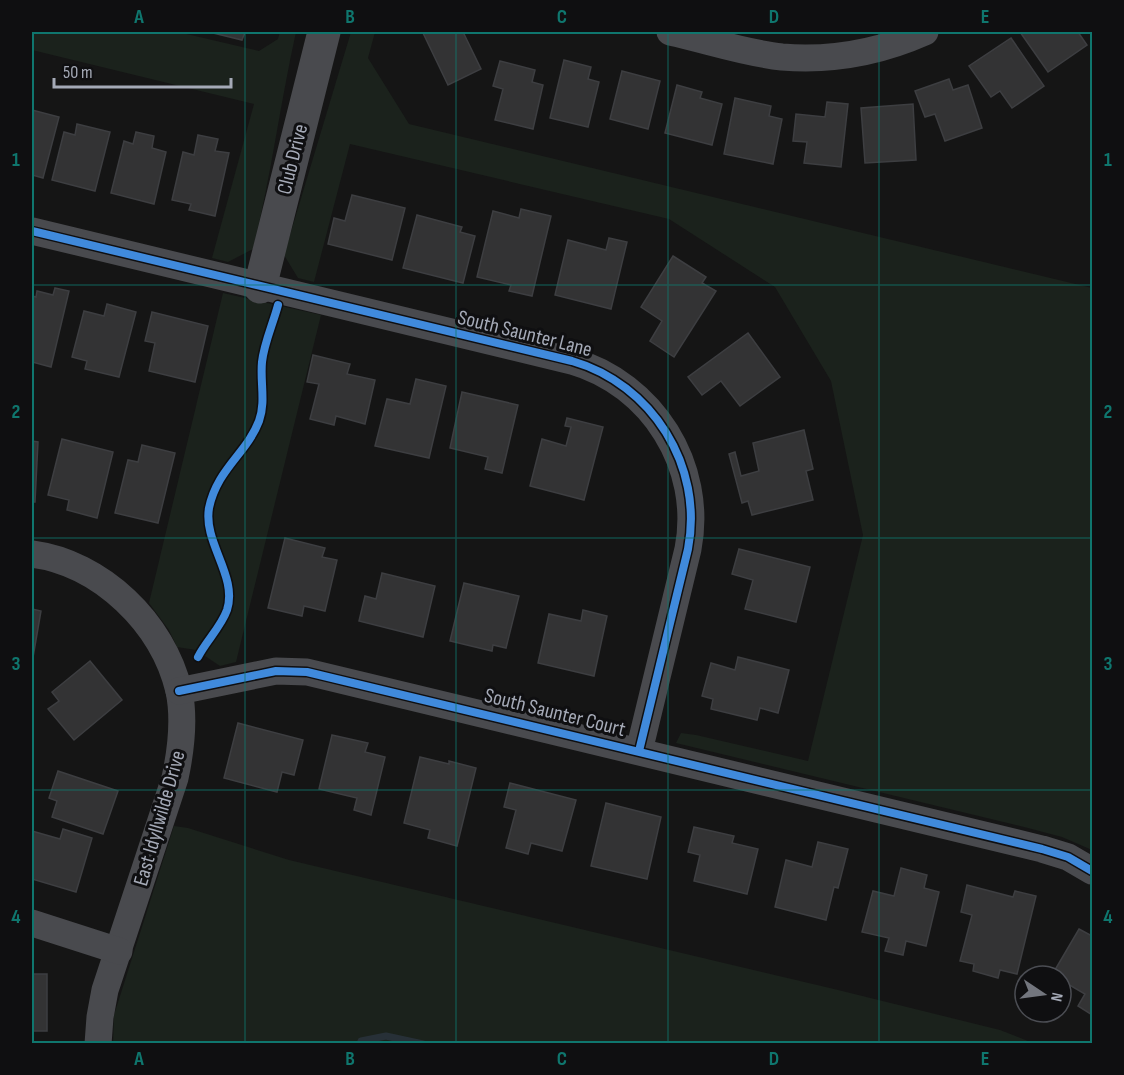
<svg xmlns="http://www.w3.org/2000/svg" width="1124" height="1075" font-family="'Sofia Sans Condensed',sans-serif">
  <rect width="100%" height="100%" fill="#151515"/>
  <g fill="#1b221c">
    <path d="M32,32H178L259,51L278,39L280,32H296C280,104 271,177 253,249L228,262L212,258L254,104L32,50Z"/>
    <path d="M351,32H375L368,58L409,124L1092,288V850L1062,837L1028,828L676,743L681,733L696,735L808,761L863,535L831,381L775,287L669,219L350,144L314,282L298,278L284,255Z"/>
    <path d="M223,293L321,315L236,662L220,666L196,650L177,647L169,630L149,603Z"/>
    <path d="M174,826L188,828L289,860L834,989L1000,1030L1033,1043L113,1044L114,1015Z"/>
  </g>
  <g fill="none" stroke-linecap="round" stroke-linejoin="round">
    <path stroke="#273037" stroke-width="7" d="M360,1044L361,1041L386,1036L423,1044"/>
  </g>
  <g fill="#333334" stroke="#3d3e41" stroke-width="1.5">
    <path d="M209,32H245L242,40Z"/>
    <path d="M426,32H463L481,69L448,85L423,33Z"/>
    <path d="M1020,32H1078L1087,45L1048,72Z"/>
    <path d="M1011,38L1044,86L1012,108L1000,91L991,97L969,66Z"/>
    <path d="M564,60L591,67L588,79L599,82L588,127L550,118Z"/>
    <path d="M500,61L535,70L532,82L543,85L533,129L495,120L503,89L493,86Z"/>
    <path d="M622,71L660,81L648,129L610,119Z"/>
    <path d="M949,79L953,90L968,85L982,128L945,141L935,114L925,117L915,91Z"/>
    <path d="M677,85L702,92L700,98L722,104L712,145L665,133Z"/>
    <path d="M735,98L771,106L769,116L782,119L773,164L724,154Z"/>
    <path d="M827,102L848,104L841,167L804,163L807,142L793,141L796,114L825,117Z"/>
    <path d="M913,104L916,160L865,163L861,108Z"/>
    <path d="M32,110L59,117L43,178L32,175Z"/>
    <path d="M77,124L110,132L95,191L52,180L64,132L75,135Z"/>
    <path d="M136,132L154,136L152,148L166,152L154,204L111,193L124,141L133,144Z"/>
    <path d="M198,135L218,139L215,151L229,153L215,216L189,210L191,204L172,200L183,152L194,155Z"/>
    <path d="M352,195L405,208L392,260L328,244L334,218L345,221Z"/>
    <path d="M521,209L551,216L532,296L509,291L511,285L477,277L493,211L519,218Z"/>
    <path d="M417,215L462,227L460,232L475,236L463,283L403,268Z"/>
    <path d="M609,238L627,242L611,309L555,295L568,240L606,250Z"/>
    <path d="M673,256L706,277L702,283L716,291L674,357L650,341L662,321L641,307Z"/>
    <path d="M55,288L69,291L51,367L32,362V296L36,297L37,291L53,295Z"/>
    <path d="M107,304L136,312L119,377L85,369L87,361L72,357L84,311L104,316Z"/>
    <path d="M152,312L208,326L195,382L149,371L155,343L145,341Z"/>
    <path d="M748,333L780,377L740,406L721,381L702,395L688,377Z"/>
    <path d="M313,355L350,364L347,374L375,380L365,424L336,416L334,425L310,419L319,384L307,382Z"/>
    <path d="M416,379L446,386L429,458L375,446L387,399L410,404Z"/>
    <path d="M462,392L518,405L502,473L485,469L488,457L450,448Z"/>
    <path d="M567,418L603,427L584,500L530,486L542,439L566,446L571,427L565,426Z"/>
    <path d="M804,430L813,469L806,471L813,500L752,515L748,501L742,503L729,454L735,452L741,476L759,471L753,443Z"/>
    <path d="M62,439L113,452L97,518L67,510L69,500L48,495Z"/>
    <path d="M32,441L38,442L35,502H32Z"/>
    <path d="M142,445L175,453L158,523L115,513L128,460L138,462Z"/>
    <path d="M285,538L325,548L322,557L337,560L325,611L304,606L302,616L268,608Z"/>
    <path d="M739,549L810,567L796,622L745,609L753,580L732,574Z"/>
    <path d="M382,573L435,586L423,637L359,621L365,596L376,599Z"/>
    <path d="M464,583L519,596L506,648L493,645L492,651L450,641Z"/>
    <path d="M32,609L41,611L32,663Z"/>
    <path d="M583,610L607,616L594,676L538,663L549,614L581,621Z"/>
    <path d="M738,657L789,670L778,713L760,708L757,720L711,709L713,699L702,696L711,663L735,670Z"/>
    <path d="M90,661L122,700L74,740L48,709L59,701L52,692Z"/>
    <path d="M238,723L303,740L294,775L282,772L277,792L224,778Z"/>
    <path d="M332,735L368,743L365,752L385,757L371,815L354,810L357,798L319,789Z"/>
    <path d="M420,757L449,764V761L476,768L457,846L428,838L430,830L404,823Z"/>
    <path d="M58,771L118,791L103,834L52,817L57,801L49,798Z"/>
    <path d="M510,783L576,800L562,851L531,843L528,854L506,848L516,810L504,807Z"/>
    <path d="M606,803L661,817L647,879L591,866Z"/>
    <path d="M694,827L734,836L732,843L758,849L747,894L694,881L700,855L688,852Z"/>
    <path d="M63,829L92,838L76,892L32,879V831L60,839Z"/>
    <path d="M818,842L848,849L838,888L834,887L826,920L775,907L786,860L812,867Z"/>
    <path d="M901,868L927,875L924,888L939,892L926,946L906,941L903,955L885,951L889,938L862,932L873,891L894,896Z"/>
    <path d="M967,885L1013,897L1015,891L1036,896L1017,974L1000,970L998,978L973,971L974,964L960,961L972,915L961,912Z"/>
    <path d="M1079,929L1092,936V1015L1078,1006L1085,994L1061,980V976L1052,975Z"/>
    <rect x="32" y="974" width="15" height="57"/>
  </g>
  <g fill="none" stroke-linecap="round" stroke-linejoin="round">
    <g stroke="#494a4e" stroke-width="27">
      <path d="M670,32C707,40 744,53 782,57C831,61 880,52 925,32"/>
      <path d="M32,231L572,361C652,384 704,466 688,549L639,751"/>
      <path d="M32,554C101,563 163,623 179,691C185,720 181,750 175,778L105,990L100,1017L98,1044"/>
      <path d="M179,691L276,671L307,672L1042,849L1068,857L1092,871"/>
      <path d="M32,923L119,951"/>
    </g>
    <path stroke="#494a4e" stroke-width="33" d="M260,287L324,32"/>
    <g stroke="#0f0f11" stroke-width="11">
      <g id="cycleway">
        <path d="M32,231L572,361C652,384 704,466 688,549L639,751"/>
        <path d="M198,657C206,641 221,627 227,610C238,576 203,543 209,508C217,469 247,453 259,421C266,402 260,382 262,362C264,343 273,324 278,305"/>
        <path d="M179,691L276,671L307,672L1042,849L1068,857L1092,871"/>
      </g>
    </g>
    <use href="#cycleway" stroke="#408adc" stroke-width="8"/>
  </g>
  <path fill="none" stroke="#0f766e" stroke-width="1.5" stroke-opacity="0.55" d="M245,32V1044M456,32V1044M668,32V1044M879,32V1044M32,285H1092M32,538H1092M32,790H1092"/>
  <g text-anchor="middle" stroke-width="6" stroke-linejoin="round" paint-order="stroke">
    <g font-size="21" fill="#a5aab7" stroke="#0f0f11">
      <text transform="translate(292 159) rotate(-76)" y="7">Club Drive</text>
      <text transform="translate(525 333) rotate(14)" y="7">South Saunter Lane</text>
      <text transform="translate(555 712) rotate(14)" y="7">South Saunter Court</text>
      <text transform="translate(159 818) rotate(-74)" y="7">East Idyllwilde Drive</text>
    </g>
  </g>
  <rect width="1124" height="1075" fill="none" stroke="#0f0f11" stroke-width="66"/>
  <g transform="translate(1043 994) rotate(103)"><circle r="28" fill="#0f0f11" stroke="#4b4d53" stroke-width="1.5"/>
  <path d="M0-4.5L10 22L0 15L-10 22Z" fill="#73767e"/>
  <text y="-9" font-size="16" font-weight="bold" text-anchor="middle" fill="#a5aab7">N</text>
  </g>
  <path d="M54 78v9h177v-9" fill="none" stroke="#a5aab7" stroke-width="3"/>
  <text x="63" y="78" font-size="18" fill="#a5aab7" stroke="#0f0f11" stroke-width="4.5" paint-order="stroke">50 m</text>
  <rect x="33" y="33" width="1058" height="1009" fill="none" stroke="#0f766e" stroke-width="2"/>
  <g font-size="20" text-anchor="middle" font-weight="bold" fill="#0f766e">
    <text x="139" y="23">A</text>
    <text x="350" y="23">B</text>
    <text x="562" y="23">C</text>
    <text x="774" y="23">D</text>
    <text x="985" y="23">E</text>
    <text x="16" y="166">1</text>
    <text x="1108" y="166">1</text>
    <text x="16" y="418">2</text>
    <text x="1108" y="418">2</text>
    <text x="16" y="670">3</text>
    <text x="1108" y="670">3</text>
    <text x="16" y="923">4</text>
    <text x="1108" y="923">4</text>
    <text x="139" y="1065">A</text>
    <text x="350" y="1065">B</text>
    <text x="562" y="1065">C</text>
    <text x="774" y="1065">D</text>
    <text x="985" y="1065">E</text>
  </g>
</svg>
